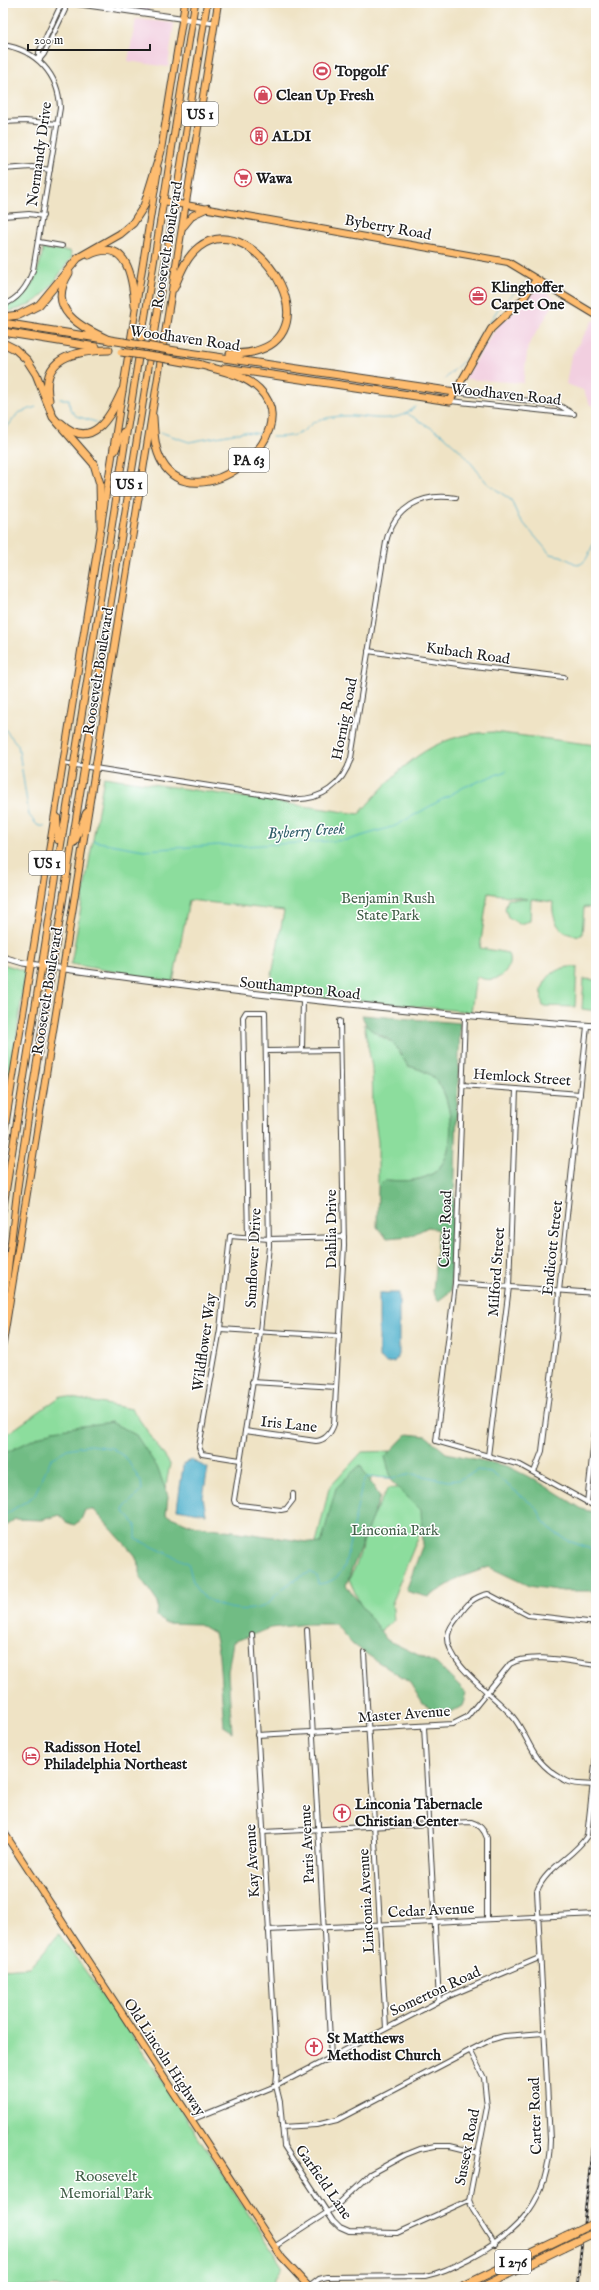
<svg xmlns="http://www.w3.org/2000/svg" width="599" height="2290" font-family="'IM FELL English',serif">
  <rect width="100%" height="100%" fill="#fff"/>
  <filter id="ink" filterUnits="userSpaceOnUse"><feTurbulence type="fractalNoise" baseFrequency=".025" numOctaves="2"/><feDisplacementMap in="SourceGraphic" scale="8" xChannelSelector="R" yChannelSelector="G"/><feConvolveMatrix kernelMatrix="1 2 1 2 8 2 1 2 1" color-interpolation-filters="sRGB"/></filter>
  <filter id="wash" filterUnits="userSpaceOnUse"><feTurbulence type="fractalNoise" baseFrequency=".012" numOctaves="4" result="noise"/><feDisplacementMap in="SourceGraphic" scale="16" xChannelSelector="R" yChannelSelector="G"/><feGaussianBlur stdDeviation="0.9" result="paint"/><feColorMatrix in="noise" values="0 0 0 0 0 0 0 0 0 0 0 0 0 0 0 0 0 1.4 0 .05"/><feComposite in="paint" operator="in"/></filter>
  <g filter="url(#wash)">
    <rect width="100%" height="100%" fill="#efe3c5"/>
    <g fill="#f2cfe0">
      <path d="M136,19L174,23L168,67L128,61Z"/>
      <path d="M538,287L557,299L528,346L523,383L464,379L498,325L520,308Z"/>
      <path d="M593,320L596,322V406L590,405L583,390L566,384L571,356Z"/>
    </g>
    <path fill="#cfbdcf" d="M73,3H150L148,14Z"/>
    <g fill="#8cdd9d" stroke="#547c5c">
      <path d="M43,249L70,251L72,257C49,287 43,307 3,312V308C32,294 37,278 43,249Z"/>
      <path d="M493,732L596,745V908L584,907L582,935C561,938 551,921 553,902L531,899L530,921L519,924L508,917L505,909L508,899H528L488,893L480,948L508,953C515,974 493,986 476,976L471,1012L269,991L284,911L189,900L173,982L71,964L104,777L359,814C400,768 428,734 493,732Z"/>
      <path d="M3,964L25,971L3,1143Z"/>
      <path d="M569,967H577L575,1007L543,1006C537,987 549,969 569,967Z"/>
      <path d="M584,979L596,980V1011L582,1009Z"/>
      <path d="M364,1024L380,1036L394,1043L408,1066C416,1068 426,1071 433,1077C455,1095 459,1162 430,1175C416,1182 401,1181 386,1180L378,1187V1142L373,1106L372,1068Z"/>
      <path d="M61,1396L132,1409L170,1464L158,1526L313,1556L329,1488L362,1452L395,1451L434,1454L431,1480L372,1477C361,1503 352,1533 353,1561L338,1579L329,1585L321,1586L306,1578L292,1581L275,1602L254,1610L223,1609L201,1593L191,1567L161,1547L147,1550L139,1531L134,1527V1511L147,1499L141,1479L125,1457L83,1445L54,1455L41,1490L32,1500L3,1520V1437Z"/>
      <path d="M412,1481L427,1485L424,1523L392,1601L394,1620L378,1633L360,1604L349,1579L356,1566L370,1521L388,1488H397Z"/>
      <path d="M59,1934L146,2056L282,2266L271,2287H3V1969L30,1967Z"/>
    </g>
    <g fill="#71bc84" stroke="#466c50">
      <path d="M362,1015L460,1023L451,1291L438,1301L433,1292L438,1230L428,1227L410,1236L387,1238L377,1227L378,1187L385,1180C401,1181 416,1182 430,1175C459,1162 455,1095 433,1077C426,1071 416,1068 408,1066C403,1059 399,1051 394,1044C386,1033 368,1037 362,1015Z"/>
      <path d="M111,1422L136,1435L157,1467L168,1496L166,1515L191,1525L321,1544L336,1488L360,1465L380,1497L346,1585L387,1640L437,1664L466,1693L462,1706L444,1716L423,1704L410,1683L353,1645L335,1624H307L271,1628L233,1642L228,1672L232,1732L224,1727L219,1656L214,1633L199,1624L164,1623L157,1616L158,1603L140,1577V1567L134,1554L94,1510H85L81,1520L74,1525L66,1522L60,1515L42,1520L15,1519L3,1528V1454L53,1430Z"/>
      <path d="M407,1434L426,1436L446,1453L507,1466L539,1482L582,1509L596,1513V1591H563L529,1586L489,1567L461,1577L428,1597L406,1591L423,1544L421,1510L392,1482L385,1457Z"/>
    </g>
    <g fill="#4aaeca" stroke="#336573">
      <path d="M379,1293H399V1355L394,1362L386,1363L379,1358Z"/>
      <path d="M191,1460L208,1468L203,1497L206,1514L177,1509L183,1466L184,1463Z"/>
    </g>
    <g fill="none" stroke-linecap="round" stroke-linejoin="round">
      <g stroke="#4aaeca" stroke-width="1">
        <path d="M445,379L469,355L498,309L525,282"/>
        <path d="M60,399H69L70,409L76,416L96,422"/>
        <path d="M408,414L443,435L463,453L487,483L511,500L519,518L550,554L561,556L578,565C589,562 589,549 596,540"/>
        <path d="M160,432L189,442L244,432L261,434"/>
        <path d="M3,433L18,413L36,407"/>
        <path d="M272,437C282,437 293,437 302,432C306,429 310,425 314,422C323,418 332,417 341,416C366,414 394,427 415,407"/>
        <path d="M3,727L18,745L29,815L37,825L45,827"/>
        <path d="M93,841L144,850L219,845L244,846L348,840L395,826L464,787L506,771"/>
        <path d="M3,1516L34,1496L51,1459L67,1449L89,1445L112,1448L126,1458L141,1482L142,1490L125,1507L124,1512L136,1525V1539L188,1563C191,1571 192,1585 199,1592C214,1608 244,1614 265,1606L283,1588L296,1579L311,1572L317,1576L318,1584C331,1583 340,1577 345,1565L362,1485L367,1477L392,1478L413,1474L448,1481L458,1480L478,1470L491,1472L537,1508L543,1521L554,1532L569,1541L596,1551"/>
      </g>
    </g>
  </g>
  <g filter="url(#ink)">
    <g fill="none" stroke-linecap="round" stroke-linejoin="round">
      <g stroke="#3c3a35" stroke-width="6">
        <g id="minor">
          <path d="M3,45C36,50 59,74 60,108L33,270C28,285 19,299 3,305"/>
          <path d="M39,59V52L59,9L65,3"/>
          <path d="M39,60L44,54L65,10V3"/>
          <path d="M3,122L25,121L58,124"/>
          <path d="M3,169L32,167L50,170"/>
          <path d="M3,216L29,214L43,216"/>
          <path d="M39,242L62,246"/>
          <path d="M455,392L557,404L572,413"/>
          <path d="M450,401L574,414"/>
          <path d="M368,651L465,665L564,677"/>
          <path d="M63,763L292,799C321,801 343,785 351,758L386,542C394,508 421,492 456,498"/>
          <path d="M465,1017L455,1283L436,1441L520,1465L596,1507"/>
          <path d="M302,1049L303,1000"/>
          <path d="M267,1051L340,1050"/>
          <path d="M462,1085L580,1094"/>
          <path d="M248,1236L243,1017L246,1012H265L269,1246L258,1350L234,1500L235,1503L240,1505L281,1510L286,1509L293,1500V1494"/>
          <path d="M455,1283L596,1293"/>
          <path d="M220,1329L339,1336"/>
          <path d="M252,1382L336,1387"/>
          <path d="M245,1431L316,1441C326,1440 331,1433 334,1424L344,1246L340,1021"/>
          <path d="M488,1456L509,1287L516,1089"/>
          <path d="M240,1460L202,1454L199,1447L220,1329L230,1236L269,1239L344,1237"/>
          <path d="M534,1472L542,1451L557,1329L559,1291L587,1026"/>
          <path d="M587,1503L596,1421"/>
          <path d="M307,1630L331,2057"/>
          <path d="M252,1634L277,2073L276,2086L280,2102L284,2146L333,2221L340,2228L349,2232L397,2233L469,2200"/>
          <path d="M364,1653L386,2028"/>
          <path d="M424,1727L439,2001"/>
          <path d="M257,1735L453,1724L467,1717L510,1664C530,1652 572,1662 596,1665"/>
          <path d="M593,1785C583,1784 569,1785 561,1778C554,1774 545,1767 540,1761C529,1748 524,1730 513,1717C496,1696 445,1664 448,1635C449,1628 454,1622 458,1617C467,1604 473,1597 488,1594L528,1615L596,1623"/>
          <path d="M263,1832L471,1822C479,1824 484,1829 487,1838V1918"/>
          <path d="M268,1930L596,1914"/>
          <path d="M470,2050L484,2078L487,2107L469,2200L473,2210L495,2245"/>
          <path d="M191,2120L278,2085L447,1997L539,1958"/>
          <path d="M282,2127L316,2125L337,2120L490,2040L504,2036L544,2033"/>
          <path d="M274,2247L334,2208L370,2174L405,2155L420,2149L435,2146H450L479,2153"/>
          <path d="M309,2287L319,2279L327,2277L425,2276C442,2273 456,2265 470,2258C520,2232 549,2199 550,2140L537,1891C546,1867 574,1857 587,1836L596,1755"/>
        </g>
      </g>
      <g stroke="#3c3a35" stroke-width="7">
        <g id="tertiary">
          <path d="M73,3L215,23"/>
          <path d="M3,957L23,963C214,991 404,1012 596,1026"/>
        </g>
      </g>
      <g stroke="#3c3a35" stroke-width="8">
        <g id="primary">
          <path d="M163,201L508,262L596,315"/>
          <path d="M450,401L491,329L524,298L536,279"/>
          <path d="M3,1831L272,2243L282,2258L309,2287"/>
        </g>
      </g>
      <g stroke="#3c3a35" stroke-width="8">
        <g id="trunk">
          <path d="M160,156L185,3"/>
          <path d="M184,226L193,215L208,208"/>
          <path d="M115,451L123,432"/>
          <path d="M57,817L58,840"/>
          <path d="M75,842L86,813"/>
          <path d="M3,1139L158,169"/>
          <path d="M3,1209L195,3"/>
          <path d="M3,1310L18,1184L31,1099L207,3"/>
          <path d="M3,1343L218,3"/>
        </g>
      </g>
      <g stroke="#3c3a35" stroke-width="9">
        <g id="motorway">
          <path d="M89,255C128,236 133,280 135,306"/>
          <path d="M69,273C45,310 81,327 109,340"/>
          <path d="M174,288C180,274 186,257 199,247C255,202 349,354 230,354"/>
          <path d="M3,317L19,315L39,305L78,258L120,234L133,223L144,206L161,151"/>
          <path d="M3,323L123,342"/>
          <path d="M3,332L96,347"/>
          <path d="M3,343L15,349L27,360L36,374L53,417L94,464L100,484L101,525"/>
          <path d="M169,350L455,392"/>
          <path d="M168,359L201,365"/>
          <path d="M225,368L450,401"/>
          <path d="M49,400C39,356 76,351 109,350"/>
          <path d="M153,417C154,432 154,448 162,462C195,521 308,437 259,389C244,374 218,370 198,364"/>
          <path d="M61,423C92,452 111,416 122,391"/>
          <path d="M461,2287L565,2237"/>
          <path d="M482,2287L564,2247"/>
        </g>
      </g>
      <use href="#minor" stroke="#fff" stroke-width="4"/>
      <use href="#tertiary" stroke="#fff" stroke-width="5"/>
      <use href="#primary" stroke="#fdbc6f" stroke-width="6"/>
      <use href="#trunk" stroke="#fdbc6f" stroke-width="6"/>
      <use href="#motorway" stroke="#fdbc6f" stroke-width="7"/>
      <g stroke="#1c1c1c" stroke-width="2.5">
        <path id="rail" d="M577,2287L596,2111"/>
      </g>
      <use href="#rail" stroke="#fff" stroke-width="1" stroke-dasharray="3" stroke-linecap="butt"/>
      <g stroke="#3c3a35" stroke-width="9" stroke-linecap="butt">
        <g id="motorway-bridge">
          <path d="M123,342L169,350"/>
          <path d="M121,352L168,359"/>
          <path d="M565,2237L596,2222"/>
          <path d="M564,2247L596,2232"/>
        </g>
      </g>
      <use href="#motorway-bridge" stroke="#fdbc6f" stroke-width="7"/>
    </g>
  </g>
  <defs>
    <g id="stadium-ring" transform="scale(0.9)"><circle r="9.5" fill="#fff" stroke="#d1495b" stroke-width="1.5"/><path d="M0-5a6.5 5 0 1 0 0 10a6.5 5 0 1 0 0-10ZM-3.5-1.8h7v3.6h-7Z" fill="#d1495b"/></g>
    <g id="shop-ring" transform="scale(0.9)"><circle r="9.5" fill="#fff" stroke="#d1495b" stroke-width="1.5"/><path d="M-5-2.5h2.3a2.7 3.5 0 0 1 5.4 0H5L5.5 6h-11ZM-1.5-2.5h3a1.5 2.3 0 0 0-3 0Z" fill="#d1495b"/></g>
    <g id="building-ring" transform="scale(0.9)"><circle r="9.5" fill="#fff" stroke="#d1495b" stroke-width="1.5"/><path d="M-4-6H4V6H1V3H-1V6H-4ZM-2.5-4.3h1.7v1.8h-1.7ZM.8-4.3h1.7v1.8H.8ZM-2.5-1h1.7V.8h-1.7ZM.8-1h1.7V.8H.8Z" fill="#d1495b"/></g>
    <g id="supermarket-ring" transform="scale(0.9)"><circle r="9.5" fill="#fff" stroke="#d1495b" stroke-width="1.5"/><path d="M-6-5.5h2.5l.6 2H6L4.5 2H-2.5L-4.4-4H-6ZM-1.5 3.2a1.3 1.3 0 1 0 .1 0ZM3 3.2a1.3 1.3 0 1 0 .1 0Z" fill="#d1495b"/></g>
    <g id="office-ring" transform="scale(0.9)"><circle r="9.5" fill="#fff" stroke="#d1495b" stroke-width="1.5"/><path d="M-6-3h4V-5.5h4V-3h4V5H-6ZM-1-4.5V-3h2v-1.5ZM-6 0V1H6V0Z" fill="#d1495b"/></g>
    <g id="hotel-ring" transform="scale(0.9)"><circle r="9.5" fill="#fff" stroke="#d1495b" stroke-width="1.5"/><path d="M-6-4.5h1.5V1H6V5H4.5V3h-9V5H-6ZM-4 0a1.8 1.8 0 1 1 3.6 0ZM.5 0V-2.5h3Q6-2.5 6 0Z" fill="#d1495b"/></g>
    <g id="church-ring" transform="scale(0.9)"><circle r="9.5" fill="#fff" stroke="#d1495b" stroke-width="1.5"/><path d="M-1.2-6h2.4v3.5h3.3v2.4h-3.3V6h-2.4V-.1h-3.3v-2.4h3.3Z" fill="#d1495b"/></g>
  </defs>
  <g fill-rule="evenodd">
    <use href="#stadium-ring" x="322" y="71"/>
    <use href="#shop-ring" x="263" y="95"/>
    <use href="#building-ring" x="259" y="136"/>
    <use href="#supermarket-ring" x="243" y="178"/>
    <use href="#office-ring" x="478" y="296"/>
    <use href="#hotel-ring" x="31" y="1756"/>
    <use href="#church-ring" x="342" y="1813"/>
    <use href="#church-ring" x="314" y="2047"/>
  </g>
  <g text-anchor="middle" stroke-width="3" stroke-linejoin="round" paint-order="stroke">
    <g fill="#fff" stroke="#606060" stroke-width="1">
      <rect x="182" y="102" width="36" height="24" rx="3"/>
      <rect x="229" y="448" width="40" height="24" rx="3"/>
      <rect x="111" y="472" width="36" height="24" rx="3"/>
      <rect x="29" y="851" width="36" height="24" rx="3"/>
      <rect x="495" y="2250" width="36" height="24" rx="3"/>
    </g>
    <g font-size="14" font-weight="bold" fill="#1c1c1c">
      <text x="200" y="119">US 1</text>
      <text x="249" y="465">PA 63</text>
      <text x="129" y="489">US 1</text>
      <text x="47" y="868">US 1</text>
      <text x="513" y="2267">I 276</text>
    </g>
    <g font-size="15" font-weight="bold" fill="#1c1c1c" stroke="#fff" text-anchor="start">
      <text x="335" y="76">Topgolf</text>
      <text x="276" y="100">Clean Up Fresh</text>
      <text x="272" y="141">ALDI</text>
      <text x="256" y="183">Wawa</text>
      <text x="491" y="292">Klinghoffer<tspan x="491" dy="17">Carpet One</tspan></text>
      <text x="44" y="1752">Radisson Hotel<tspan x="44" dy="17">Philadelphia Northeast</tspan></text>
      <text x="355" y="1809">Linconia Tabernacle<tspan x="355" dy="17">Christian Center</tspan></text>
      <text x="327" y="2043">St Matthews<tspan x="327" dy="17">Methodist Church</tspan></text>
    </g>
    <g font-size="15" fill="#1c1c1c" stroke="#fff">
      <text transform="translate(39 154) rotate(-82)" y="5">Normandy Drive</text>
      <text transform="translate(388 227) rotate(10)" y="5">Byberry Road</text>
      <text transform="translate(167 245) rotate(-81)" y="5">Roosevelt Boulevard</text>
      <text transform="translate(185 338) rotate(8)" y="5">Woodhaven Road</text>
      <text transform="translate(506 394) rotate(6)" y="5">Woodhaven Road</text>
      <text transform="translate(468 653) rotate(8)" y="5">Kubach Road</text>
      <text transform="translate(98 671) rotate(-81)" y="5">Roosevelt Boulevard</text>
      <text transform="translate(344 719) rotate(-79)" y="5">Hornig Road</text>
      <text transform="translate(300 988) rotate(6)" y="5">Southampton Road</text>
      <text transform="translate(47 991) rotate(-81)" y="5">Roosevelt Boulevard</text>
      <text transform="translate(522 1077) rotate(4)" y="5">Hemlock Street</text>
      <text transform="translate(331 1229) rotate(-90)" y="5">Dahlia Drive</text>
      <text transform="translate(445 1229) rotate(-88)" y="5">Carter Road</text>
      <text transform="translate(552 1248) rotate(-84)" y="5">Endicott Street</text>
      <text transform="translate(253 1258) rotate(-87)" y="5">Sunflower Drive</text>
      <text transform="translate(496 1272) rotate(-86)" y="5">Milford Street</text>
      <text transform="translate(204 1342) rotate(-82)" y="5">Wildflower Way</text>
      <text transform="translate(289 1424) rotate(6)" y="5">Iris Lane</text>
      <text transform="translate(404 1714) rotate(-4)" y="5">Master Avenue</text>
      <text transform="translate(307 1844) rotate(-93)" y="5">Paris Avenue</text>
      <text transform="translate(252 1861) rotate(-93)" y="5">Kay Avenue</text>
      <text transform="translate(366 1901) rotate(-93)" y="5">Linconia Avenue</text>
      <text transform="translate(431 1910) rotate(-3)" y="5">Cedar Avenue</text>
      <text transform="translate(435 1991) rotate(-25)" y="5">Somerton Road</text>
      <text transform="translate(165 2057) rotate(57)" y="5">Old Lincoln Highway</text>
      <text transform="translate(535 2116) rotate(-92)" y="5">Carter Road</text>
      <text transform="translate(467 2147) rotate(-79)" y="5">Sussex Road</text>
      <text transform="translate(324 2182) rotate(55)" y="5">Garfield Lane</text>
    </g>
    <g font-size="15" fill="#436049" stroke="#fff">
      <text x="388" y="903">Benjamin Rush<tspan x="388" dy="17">State Park</tspan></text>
      <text x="395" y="1535">Linconia Park</text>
      <text x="106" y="2181">Roosevelt<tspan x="106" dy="17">Memorial Park</tspan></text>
    </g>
    <g font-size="16" font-style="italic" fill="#315e6a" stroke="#fff">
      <text transform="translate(306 830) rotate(-4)" y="6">Byberry Creek</text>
    </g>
  </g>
  <rect width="599" height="2290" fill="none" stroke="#fff" stroke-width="16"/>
  <path d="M28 44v6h122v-6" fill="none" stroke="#1c1c1c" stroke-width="2"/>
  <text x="34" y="44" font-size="12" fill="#1c1c1c" stroke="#ffffff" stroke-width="3" paint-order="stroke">200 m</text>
</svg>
